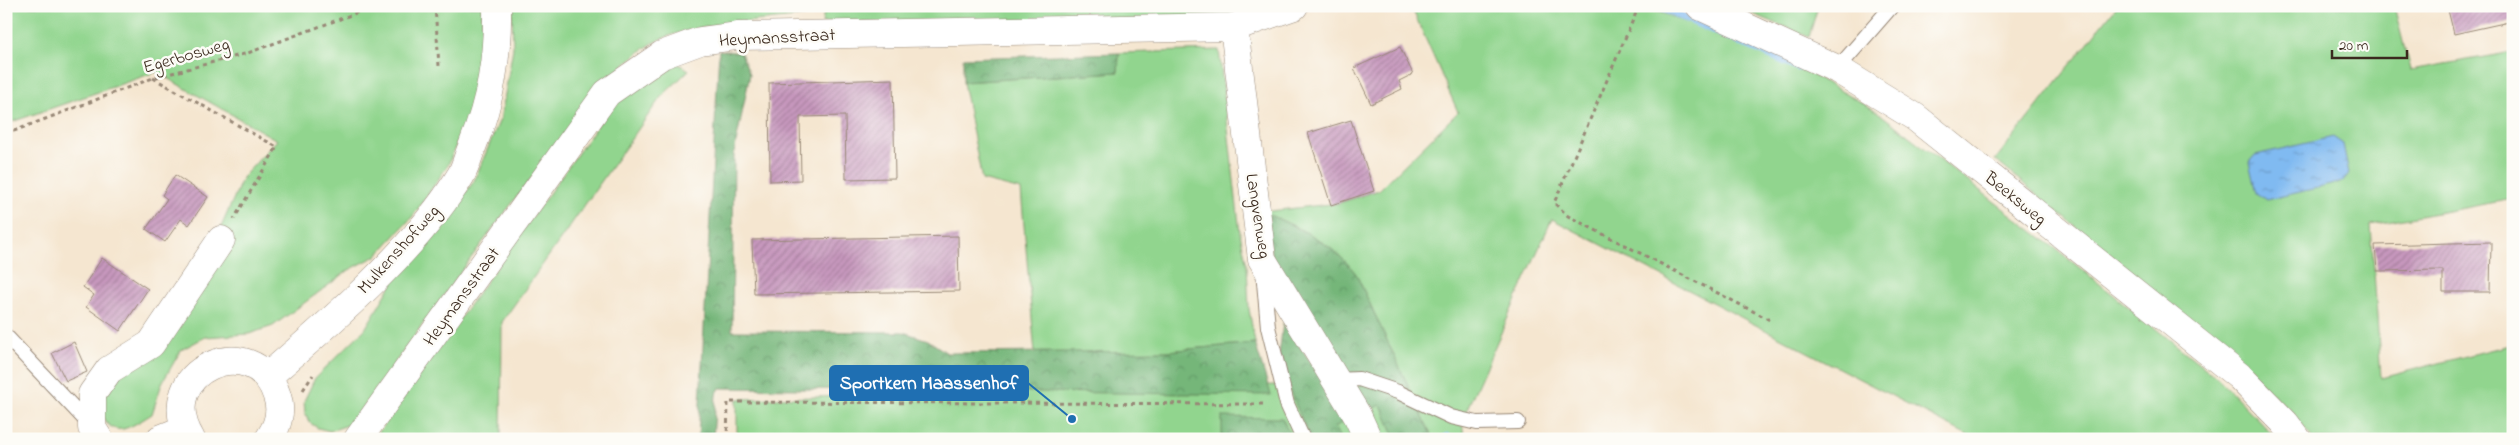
<svg xmlns="http://www.w3.org/2000/svg" width="2519" height="445" font-family="'Indie Flower',sans-serif">
  <defs>
    <pattern id="forest-crowns" width="20" height="18" patternUnits="userSpaceOnUse" patternTransform="scale(1.25)"><rect width="20" height="18" fill="#74b679"/><path d="M2 6a3 3 0 1 1 6 0M12 15a3 3 0 1 1 6 0" fill="none" stroke="#609463"/></pattern>
    <pattern id="water-ripples" width="26" height="14" patternUnits="userSpaceOnUse" patternTransform="scale(1.25)"><rect width="26" height="14" fill="#80baf1"/><path d="M2 4q2-2 4 0t4 0M15 11q2-2 4 0t4 0" fill="none" stroke="#6a97c3"/></pattern>
    <pattern id="building-hatch" width="6" height="6" patternUnits="userSpaceOnUse" patternTransform="scale(1.25)"><rect width="6" height="6" fill="#c798be"/><path d="M-1 1l2-2M0 6l6-6M5 7l2-2" fill="none" stroke="#a37c9a"/></pattern>
  </defs>
  <rect width="100%" height="100%" fill="#fdfcf7"/>
  <filter id="ink" filterUnits="userSpaceOnUse"><feTurbulence type="fractalNoise" baseFrequency=".02" numOctaves="2"/><feDisplacementMap in="SourceGraphic" scale="10" xChannelSelector="R" yChannelSelector="G"/><feConvolveMatrix kernelMatrix="1 2 1 2 8 2 1 2 1" color-interpolation-filters="sRGB"/></filter>
  <filter id="wash" filterUnits="userSpaceOnUse"><feTurbulence type="fractalNoise" baseFrequency=".0096" numOctaves="4" result="noise"/><feDisplacementMap in="SourceGraphic" scale="20" xChannelSelector="R" yChannelSelector="G"/><feGaussianBlur stdDeviation="1.12" result="paint"/><feColorMatrix in="noise" values="0 0 0 0 0 0 0 0 0 0 0 0 0 0 0 0 0 1.4 0 .05"/><feComposite in="paint" operator="in"/></filter>
  <g filter="url(#wash)">
    <rect width="100%" height="100%" fill="#f5e6d0"/>
    <g fill="#91d58e" stroke="#668056">
      <path d="M19,6H482L483,45L471,109L448,165L413,216L376,256L349,270L273,326L249,334L205,337L181,350L162,383L152,414C144,419 132,427 123,429C107,432 100,414 100,403L218,234L243,177L277,140L156,72L6,124V12Z"/>
      <path d="M512,6H807L805,16C766,21 685,24 653,43C608,71 578,118 546,159C478,246 415,335 351,424L330,431L318,428L310,423L305,413L304,401L315,378L365,329L395,279L435,235L474,181L501,117L513,48Z"/>
      <path d="M825,6H1276L1236,20L822,23Z"/>
      <path d="M1411,6H1643L1710,31L1805,71L1875,110L2056,249L2220,380L2277,439H1975L1552,219L1462,420L1464,439H1433L1356,274C1332,242 1298,227 1262,212L1339,203L1379,190L1458,112Z"/>
      <path d="M1734,6H1818L1809,37Z"/>
      <path d="M2117,6H2394L2410,70L2513,52V199L2371,225L2381,378L2513,344V439H2313L2293,414L2246,368L1995,160Z"/>
      <path d="M1219,50L1240,233L1247,266L1249,309L1255,343L1168,351L1035,354L1021,190L982,180L963,82L1118,72L1119,53Z"/>
      <path d="M675,62L689,70L661,97L502,322L501,439H374L620,94Z"/>
      <path d="M1391,382L1416,439H737V399Z"/>
    </g>
    <g fill="url(#forest-crowns)" stroke="#58704c">
      <path d="M719,50L741,53L750,74L734,153L732,331L903,332L928,340L947,353L1168,351L1255,343L1271,395L720,388L716,395L713,439H698Z"/>
      <path d="M1119,53L1118,72L963,82V58Z"/>
      <path d="M1262,212C1298,227 1332,242 1356,274L1433,439H1396L1381,405L1365,412L1276,271Z"/>
      <path d="M1283,323L1351,418L1335,427L1340,439H1310L1284,376L1279,355Z"/>
      <path d="M1222,417L1282,418L1292,439H1222Z"/>
    </g>
    <path fill="url(#water-ripples)" stroke="#5e7288" d="M2333,137L2343,144L2349,173L2343,182L2266,200L2256,193L2249,162L2255,155Z"/>
    <g fill="none" stroke-linecap="round" stroke-linejoin="round">
      <g stroke="#80baf1" stroke-width="8">
        <path d="M1658,6L1798,67"/>
        <path d="M1447,437L1448,439"/>
      </g>
    </g>
    <g id="blocks">
      <g fill="url(#building-hatch)">
        <path d="M2447,6H2513V21L2454,34Z"/>
        <path d="M1400,47L1413,74L1399,81L1402,89L1371,104L1354,68Z"/>
        <path d="M893,79L895,178L846,179L845,116L800,117L801,180L770,181L769,83Z"/>
        <path d="M1351,120L1374,191L1331,205L1308,133Z"/>
        <path d="M175,175L208,197L189,225L181,219L165,242L146,229L167,199L162,195Z"/>
        <path d="M958,236L959,291L754,294L752,240Z"/>
        <path d="M2491,242L2490,292H2443V270L2377,271L2375,245Z"/>
        <path d="M102,258L148,289L120,331L86,307L94,295L83,287Z"/>
        <path d="M74,342L87,372L66,381L52,353Z"/>
      </g>
    </g>
  </g>
  <g filter="url(#ink)">
    <use href="#blocks" fill-opacity="0" stroke="#988877" stroke-width="1"/>
    <g fill="none" stroke-linecap="round" stroke-linejoin="round">
      <g stroke="#988877" stroke-width="16">
        <g id="lane">
          <path d="M1837,69L1892,6"/>
          <path d="M1263,271L1268,327L1287,404L1303,439"/>
          <path d="M6,336L90,425"/>
          <path d="M1336,380L1359,379L1398,392L1451,417L1477,423L1518,422"/>
        </g>
      </g>
      <g stroke="#988877" stroke-width="29">
        <g id="street">
          <path d="M1700,6L1837,69L1915,117L2239,376L2285,423L2297,439"/>
          <path d="M1234,27L1262,259L1357,415L1368,439"/>
          <path d="M99,439L92,428V394L109,370L151,344L221,240"/>
          <path d="M358,439L607,93L662,55L700,41L737,36L1234,27L1294,6"/>
        </g>
      </g>
      <g stroke="#988877" stroke-width="29">
        <g id="secondary">
          <path d="M267,377C332,321 417,248 461,175C466,166 468,156 472,147C491,100 498,57 497,6"/>
          <path d="M160,439L185,429"/>
          <path d="M191,439C150,371 255,326 277,396C282,410 278,426 269,439"/>
        </g>
      </g>
      <g stroke="#988877" stroke-width="3" stroke-dasharray="4 4" stroke-linecap="butt">
        <path d="M435,6L439,66"/>
        <path d="M1639,6L1554,203L1568,216L1772,321"/>
        <path d="M153,78L277,147L234,219"/>
        <path d="M6,134L153,78L248,53L375,6"/>
        <path d="M303,390L313,375"/>
        <path d="M727,439L728,402L1266,404"/>
      </g>
      <use href="#lane" stroke="#fff" stroke-width="14"/>
      <use href="#street" stroke="#fff" stroke-width="28"/>
      <use href="#secondary" stroke="#fff" stroke-width="28"/>
    </g>
  </g>
  <g text-anchor="middle" stroke-width="5" stroke-linejoin="round" paint-order="stroke">
    <g font-size="18" fill="#3b2a1e" stroke="#fdfcf7">
      <text transform="translate(777 37) rotate(-3)" y="6">Heymansstraat</text>
      <text transform="translate(186 55) rotate(-16)" y="6">Egerbosweg</text>
      <text transform="translate(2016 198) rotate(39)" y="6">Beeksweg</text>
      <text transform="translate(1259 216) rotate(81)" y="6">Langvenweg</text>
      <text transform="translate(398 249) rotate(-48)" y="6">Mulkenshofweg</text>
      <text transform="translate(461 296) rotate(-54)" y="6">Heymansstraat</text>
    </g>
  </g>
  <path fill="none" stroke="#1f6fb2" stroke-width="2" d="M1072 419L1028 383"/>
  <circle fill="#1f6fb2" stroke="#fdfcf7" stroke-width="2" cx="1072" cy="419" r="5"/>
  <rect fill="#1f6fb2" stroke="#1f6fb2" stroke-width="2" x="830" y="366" width="198" height="34" rx="5"/>
  <g font-size="19" text-anchor="middle" font-weight="bold" fill="#fff">
    <text x="929" y="389">Sportkern Maassenhof</text>
  </g>
  <rect width="2519" height="445" fill="none" stroke="#fdfcf7" stroke-width="25"/>
  <path d="M2332 50v8h75v-8" fill="none" stroke="#3b2a1e" stroke-width="2.5"/>
  <text x="2339" y="50" font-size="15" fill="#3b2a1e" stroke="#fdfcf7" stroke-width="4" paint-order="stroke">20 m</text>
</svg>
